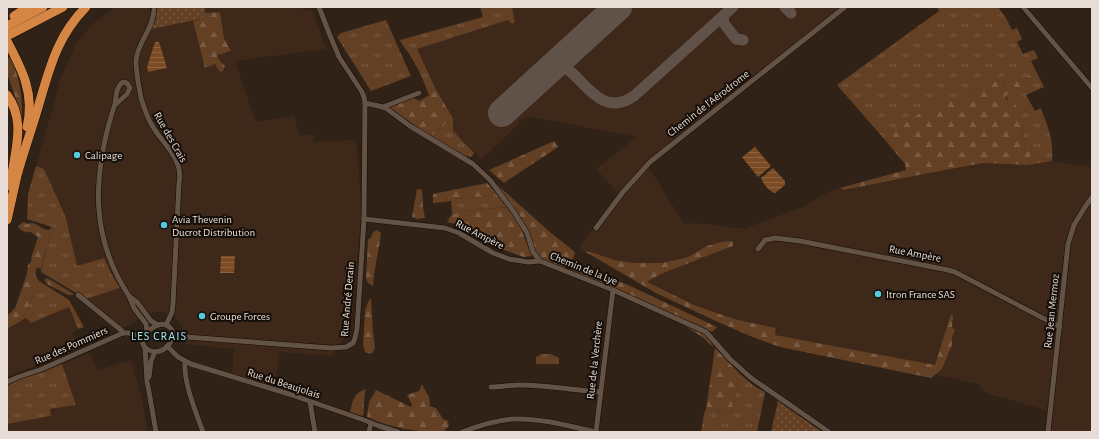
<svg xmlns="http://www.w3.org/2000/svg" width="1099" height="439" font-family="'Alegreya Sans',sans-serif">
  <defs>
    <pattern id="grass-tufts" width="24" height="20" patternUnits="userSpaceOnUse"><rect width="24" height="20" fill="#634024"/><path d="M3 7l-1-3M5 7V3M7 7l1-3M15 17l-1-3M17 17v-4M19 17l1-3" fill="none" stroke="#795b43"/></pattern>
    <pattern id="forest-firs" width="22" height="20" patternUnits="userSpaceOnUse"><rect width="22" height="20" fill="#634024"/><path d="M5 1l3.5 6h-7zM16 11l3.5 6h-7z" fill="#795b43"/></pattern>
    <pattern id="garden-dots" width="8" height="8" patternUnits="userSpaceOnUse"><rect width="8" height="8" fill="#634024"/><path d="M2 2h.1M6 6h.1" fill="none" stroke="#795b43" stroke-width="1.8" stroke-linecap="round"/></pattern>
    <pattern id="water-rules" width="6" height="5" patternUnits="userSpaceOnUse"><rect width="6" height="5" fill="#7b4b23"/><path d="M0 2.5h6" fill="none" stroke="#8e6442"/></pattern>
  </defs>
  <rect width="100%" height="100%" fill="#312217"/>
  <g fill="#3d2819">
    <path d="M116,7H146L150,10L152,29L193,21L205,68L220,61L217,55L231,51L224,38L220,12L205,13V7H293L313,11L326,49L235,61L256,122L294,116L300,136L314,134V142L356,140L360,188L361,218L351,328L332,356L280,352L274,386L232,374L234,349L186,344L185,331L176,317L164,312H153L123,328L86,299L120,288L111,273L104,258L77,266L66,218L55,196L36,166L61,78L76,43L96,21Z"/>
    <path d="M512,7H841L645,162L684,223L710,224L743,229L803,207L828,192L840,188L845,190L919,175L984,163L1028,165L1052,161L1092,167V432H1051L1052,412L985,393L978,384L936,375L935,365L775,335L776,328L734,319L694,305L646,282L661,274L730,247L733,246L731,241L721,242L707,246L688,257L662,263H634L613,260L591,252L584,251L579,247L618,193L596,169L636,137L527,116L481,160L453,131V118L432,83L417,49L508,19L512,24L515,22Z"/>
    <path d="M69,307L78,329L72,333L78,348L42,365L29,368L7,377V329L26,318L31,322Z"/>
    <path d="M90,353L98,370L131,360L140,391L148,432H7V424L51,416L50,409L76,405L62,364Z"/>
  </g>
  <g fill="url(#grass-tufts)">
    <path d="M480,7H512L515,22L512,24L508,20L417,49L435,88L433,93L429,95C424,82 419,69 411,57C408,51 403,47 400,40L483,17Z"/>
    <path d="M937,7H998L1006,18L1012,30L1017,28L1022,39L1017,42L1023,54L1034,50L1038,58L1031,61L1044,87L1026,95L1035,111L1041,108C1048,128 1054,140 1052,161C1046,158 1037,156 1032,161L1027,159L1025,151L1022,122L1005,95L1032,80L1002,88L1003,83L1005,80L1003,76L957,102L951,98L893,136L886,141L837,85L939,11Z"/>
    <path d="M386,20L411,76L371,91L337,37L341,33Z"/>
    <path d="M447,122L453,131L474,153L471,157L466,156L431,136L441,128Z"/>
    <path d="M36,166L44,169L66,218L77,266L104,258L111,273L120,288L86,299L41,272L52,227L27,219L28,194Z"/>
    <path d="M495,192L508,207L463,211L459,213L452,214L451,199L486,197Z"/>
    <path d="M39,281L69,300L84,327L78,329L69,307L31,323L26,318L7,329V327L23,317L26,312Z"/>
    <path d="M542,354H551L559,358V364H536V357Z"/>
    <path d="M62,364L76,405L50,409L51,416L7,424V384L19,379L43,372Z"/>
    <path d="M740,374L754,386L765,392L757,432H701L704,414L706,409L731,412Z"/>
    <path d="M366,389C363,399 365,406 363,416L350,412C353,400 354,393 366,389Z"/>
  </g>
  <g fill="url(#forest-firs)">
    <path d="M220,12L224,38L231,51L217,55L220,61L225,66L223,71L220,72L215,64L205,68L193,21L205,18V13Z"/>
    <path d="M7,58H11C19,77 23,97 22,117L7,73Z"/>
    <path d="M1030,75L1032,77V80L1005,96L1007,100H1013L1022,122L1025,150L1030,149L1031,155L1028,159L1032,161C1037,156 1046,158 1052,161L1028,165L983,163L919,175L844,190L840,188L906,170L905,164L886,141L893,136V130L947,97L951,98L958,101L1003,76L1005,80L1003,83V88Z"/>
    <path d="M435,88L453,118V131L447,122L441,128L431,136L389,108L412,97L419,101L433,93Z"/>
    <path d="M554,141L558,147L504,183L489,170Z"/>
    <path d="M494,182L551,233L575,252C575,258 569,263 565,268L541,259L536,254L533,244L524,225Z"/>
    <path d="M487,183L495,192L486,197L451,199V201L433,203V194Z"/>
    <path d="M417,189L422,190L423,207L425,218L417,219L412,217Z"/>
    <path d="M508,207L519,224L532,256L524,257L504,250L467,229L456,224L447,222L452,214L459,213L463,211Z"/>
    <path d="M24,222L27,224C36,220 40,230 49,230L52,227L41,270L38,267C34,272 35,276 39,281L26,312L23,317L7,327V316L15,308L27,274L28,265L31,262L32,255L38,237L31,232C26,233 21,231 18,227L19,225Z"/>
    <path d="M377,230L381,233C379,251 374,268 373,286L368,283L366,278L368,239L371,238L373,232Z"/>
    <path d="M731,241L733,242V246L730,247L661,274L647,282L694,305L734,319L776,328L775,335L935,365L951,314L953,316L952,328L955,330L952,337V345L942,369L931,378L780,347L750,336L718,322L656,293L584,251L591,252L614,260L634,263H662L688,257L707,246L721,242Z"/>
    <path d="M570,269L591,272L626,284L717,327L712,332L572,271Z"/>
    <path d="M47,278L74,294L71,295H68L47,284L44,280Z"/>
    <path d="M371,298L373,332L375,349L371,354L365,352L363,345L365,311L368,302Z"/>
    <path d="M684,325L696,329L704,334L715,348L740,374L731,412L706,409L715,348L702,337Z"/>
    <path d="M422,385L429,397L430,406L436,408L443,419L448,421L449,426L443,432C416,432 391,428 367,417L369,402L376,390L411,407L412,405L407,395L419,391Z"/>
  </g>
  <g fill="url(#garden-dots)">
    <path d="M157,7H205V18L152,29Z"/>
    <path d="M778,401L822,432H771Z"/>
  </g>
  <g fill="url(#water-rules)">
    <path d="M155,42H159L167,68L148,72L147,67Z"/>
    <path d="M755,147L771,166L758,177L742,157Z"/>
    <path d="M773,168L785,181V185L775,193C769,191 763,184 761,178Z"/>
    <path d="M221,256H235L234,273H220Z"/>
  </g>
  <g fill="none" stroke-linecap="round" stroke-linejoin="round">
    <g stroke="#605248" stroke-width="11">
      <path d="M733,7L724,15L723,22L736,39L743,40"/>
      <path d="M785,7L791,13"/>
      <path d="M566,54L565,63L568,70"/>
      <path d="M553,66C577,58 594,124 634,96L724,15"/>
    </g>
    <path stroke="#605248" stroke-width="28" d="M502,113L618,7"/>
    <g stroke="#180b03" stroke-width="6">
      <g id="minor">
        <path d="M319,7L329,33L339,57L362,92L364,97L365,103L383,107L387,109L410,126L473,164L490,180L514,212L527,233L533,252L540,261L613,290L706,332L730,359L751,378L829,432"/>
        <path d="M1023,7L1092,88"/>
        <path d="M154,10C153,30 137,43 136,61C136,73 139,87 141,98C144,108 147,118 153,127C163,144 184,160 179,183L173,304L172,312L166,325"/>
        <path d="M115,105L127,94L130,88L127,83L123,82C116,87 116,96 115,104C114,107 113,110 112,113C93,178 90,237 129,296"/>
        <path d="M383,107L419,93"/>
        <path d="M364,219L445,228L459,233L493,253L509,259L528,262L540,261"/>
        <path d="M596,228L623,192L650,162L845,7"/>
        <path d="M758,249L765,240L775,238L800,241L948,270L955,272L1060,327"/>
        <path d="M78,295L121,330L123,333"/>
        <path d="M162,324C184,327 168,357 151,351C133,345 148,326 162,324Z"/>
        <path d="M147,331L146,324L134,308L129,296L137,302L151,321L158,325"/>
        <path d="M173,336L331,348L346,347L353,343L355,338L357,329L364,219L365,103"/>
        <path d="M167,346L178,357L191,364L289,394L364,420L379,426L398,432"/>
        <path d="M145,347L147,382L148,386L156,432"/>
        <path d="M185,361C183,382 196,412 203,432"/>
        <path d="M149,377L151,361L155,352"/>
        <path d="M7,382L18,377L42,369L123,333H129L143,337"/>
        <path d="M491,387C500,387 510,385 519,385C546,385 573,390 600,392"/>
        <path d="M310,402L315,432"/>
        <path d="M369,432L371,423"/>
        <path d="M462,432C478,426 496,420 513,419C541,418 569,426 595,432"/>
        <path d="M596,432L613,290"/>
        <path d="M1048,432L1068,244L1074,225L1085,207L1092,197"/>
      </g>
    </g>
    <g stroke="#180b03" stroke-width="10">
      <g id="motorway">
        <path d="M14,16L28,7"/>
        <path d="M7,26L43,7"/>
        <path d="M7,36L63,7"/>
        <path d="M7,41C22,69 35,94 27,127"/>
        <path d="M7,95C24,118 17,143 13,168"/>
        <path d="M18,172C24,151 31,131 37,111C49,71 56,37 86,7"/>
        <path d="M7,186L15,164"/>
        <path d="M7,220L18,171"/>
      </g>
    </g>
    <use href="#minor" stroke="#635246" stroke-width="5"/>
    <use href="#motorway" stroke="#d68644" stroke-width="9"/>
  </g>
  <g fill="#53cbdc" stroke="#140d08" stroke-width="1.5">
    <circle cx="77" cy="155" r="4"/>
    <circle cx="164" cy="225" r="4"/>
    <circle cx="878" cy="294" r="4"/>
    <circle cx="202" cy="316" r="4"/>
  </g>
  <g text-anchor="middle" stroke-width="4" stroke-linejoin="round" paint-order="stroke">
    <g font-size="11" fill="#e7ddd6" stroke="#140d08">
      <text transform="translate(708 103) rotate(-38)" y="4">Chemin de l'Aérodrome</text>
      <text transform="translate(171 137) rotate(60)" y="4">Rue des Crais</text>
      <text transform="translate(480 234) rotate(27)" y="4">Rue Ampère</text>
      <text transform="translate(915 253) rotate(11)" y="4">Rue Ampère</text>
      <text transform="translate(584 268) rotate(22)" y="4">Chemin de la Lye</text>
      <text transform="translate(347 299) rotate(-85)" y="4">Rue André Derain</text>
      <text transform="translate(1051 311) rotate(-84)" y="4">Rue Jean Mermoz</text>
      <text transform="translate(71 345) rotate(-24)" y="4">Rue des Pommiers</text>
      <text transform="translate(594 360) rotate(-84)" y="4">Rue de la Verchère</text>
      <text transform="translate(284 383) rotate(18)" y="4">Rue du Beaujolais</text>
    </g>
    <g font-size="11" fill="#e7ddd6" stroke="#140d08" text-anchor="start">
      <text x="85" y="159">Calipage</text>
      <text x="172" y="223">Avia Thevenin<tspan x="172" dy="13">Ducrot Distribution</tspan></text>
      <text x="886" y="298">Itron France SAS</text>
      <text x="210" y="320">Groupe Forces</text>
    </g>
    <g font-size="12" letter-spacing="1" fill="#9cecf8" stroke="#140d08">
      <text x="159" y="340">LES CRAIS</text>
    </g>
  </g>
  <rect width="1099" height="439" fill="none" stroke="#e7ddd6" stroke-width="16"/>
</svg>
